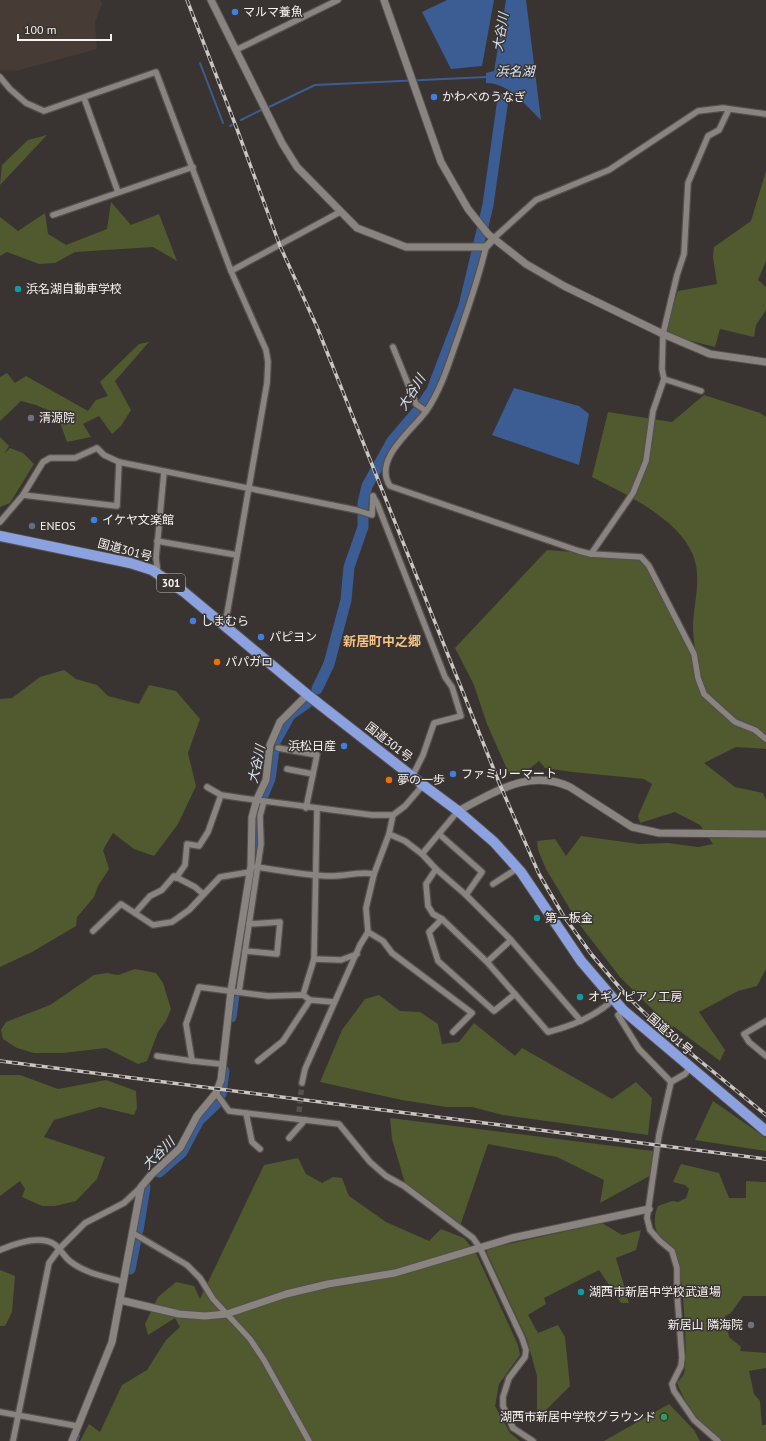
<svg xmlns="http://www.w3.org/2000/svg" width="766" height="1441" font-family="'PT Sans','Noto Sans JP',sans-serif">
  <rect width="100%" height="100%" fill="#393431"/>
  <path fill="#463b35" d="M0,0H101L102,4L95,22L97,49L16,71L0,70Z"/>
  <g fill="#505a2e">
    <path d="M47,135L0,185L2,165L28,140Z"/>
    <path d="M766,171V261L758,280L766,287V310L756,325L754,337L720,329L715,347L664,334L678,291L717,284L713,257L714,247L751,221Z"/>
    <path d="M111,202L131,225L159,214L177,261L153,247L75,252L55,263L39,264L7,252L0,256V217L18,231L45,213L48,234L66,245L107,229Z"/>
    <path d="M149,342L115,381L131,410L121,426L112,434L99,416L83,424L91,437L67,442L57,414L36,405L21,401L0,421V377L7,373L15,383L26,376L88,411L96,400L108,396L100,382L139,344Z"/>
    <path d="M704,395L760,413L766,417V749L736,747L704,763L735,787L763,793L766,800V969L757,986L738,991L699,1012L725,1050L720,1061L673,1026L672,1029L620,977L579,924L546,869L538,850L537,841L555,839L566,856L581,836L639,844L668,843L698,847L713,844L700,825L675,812L640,823L638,816L652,784L644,779L572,772L545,768L539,761L528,770L510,776L487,724L474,685L455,648L547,550L641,557L694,654L701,682C698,663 693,644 693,625C694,602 702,577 693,555C678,518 625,494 592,477L608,412L672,422Z"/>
    <path d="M0,437L9,446L4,454L10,448L23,453L34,464L10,503L0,507Z"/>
    <path d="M64,670L76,679L97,685L108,696L139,704L149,685L176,691L200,719L188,753L196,786L178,824L154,856L134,849L113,833L103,850L109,869L98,886L94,897L77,917L76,926L32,952L0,967V699L12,698L40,677Z"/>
    <path d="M135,969L156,973L163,983L171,1009L166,1021L158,1032L147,1061L138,1064L106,1048L63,1053H34L17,1048L3,1039L1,1030L6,1022L50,1005L94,975L107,973L118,975Z"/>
    <path d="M379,995L400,1011L420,1012L438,1024L442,1044L459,1042L474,1023L515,1056L522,1048L612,1099L636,1082L652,1098L648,1135L503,1115L472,1107H446L402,1100L320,1082L342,1030L365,999Z"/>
    <path d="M0,1075H20L58,1089L106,1080L136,1091L137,1108L134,1115L100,1107L54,1120L44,1137L105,1157L97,1179L76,1201L55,1206H42L22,1197L25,1189L20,1181L0,1196Z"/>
    <path d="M713,1101L766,1138V1151L695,1140Z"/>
    <path d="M390,1118L653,1151V1174L600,1203L604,1180L557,1157L488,1144L460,1226L405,1183L392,1139Z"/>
    <path d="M298,1158L306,1174L322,1183L333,1177L342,1178L349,1196L386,1222L429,1241L441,1229L464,1238L476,1253L518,1345L520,1355L499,1384L495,1406L510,1433L520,1441H80L89,1424L100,1432L122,1385L147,1370L166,1340L180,1327L175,1318L148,1335L145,1324L158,1297L176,1282L194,1286L200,1299L264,1165Z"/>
    <path d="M681,1164L719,1173L729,1198H746V1181L766,1182V1296H743L731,1313L725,1316L729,1337L741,1347L740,1351L766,1353V1368L749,1371L754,1394L760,1401L762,1425H766V1441H723C700,1422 689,1412 677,1383C679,1380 683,1377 684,1373C689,1359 682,1262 675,1250C671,1245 662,1242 659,1236C653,1227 654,1215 658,1206L672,1201L678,1202L686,1198L689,1189L685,1185L673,1182Z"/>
    <path d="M602,1223L622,1235L641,1230L636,1250L616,1258L629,1303H621L599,1270L544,1298L546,1304L528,1315L538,1333L558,1325L565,1337L570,1386L537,1419V1376L527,1339L487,1253V1249Z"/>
    <path d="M0,1270L15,1276L12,1312L5,1326H0Z"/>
    <path d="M669,1404L694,1430L700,1441H604Z"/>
  </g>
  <g fill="#3c5d94">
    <path d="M447,0H494L482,66L451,69L422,12Z"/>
    <path d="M506,0H526L541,120C525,105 509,83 486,83V73L494,71Z"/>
    <path d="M514,388L579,406L589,414L579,465L492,435Z"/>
  </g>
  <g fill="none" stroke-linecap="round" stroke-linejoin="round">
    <g stroke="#3c5d94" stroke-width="2">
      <path d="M200,63L223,123"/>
      <path d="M267,108L315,85L487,77"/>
      <path d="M241,120L263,109"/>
      <path d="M230,126L232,125"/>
      <path d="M77,1441L79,1436"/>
    </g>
    <g stroke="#3c5d94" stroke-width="11">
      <path d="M317,689L329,664L346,600L349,567L363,527V503L367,486L392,441L420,408L432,390L464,306L488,205L503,99"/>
      <path d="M254,865L257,850V809L270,779L275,742L290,715L307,703"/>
      <path d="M231,1017L234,995"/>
      <path d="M221,1094L224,1071"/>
      <path d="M159,1172L182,1152L199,1120L216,1104"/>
      <path d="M138,1230L145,1187"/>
      <path d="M130,1269L136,1239"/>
    </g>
    <path stroke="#56514e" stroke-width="5.5" stroke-dasharray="5.5 3" stroke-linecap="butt" d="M299,1112L302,1083"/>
    <g stroke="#54504d" stroke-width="8">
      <g id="minor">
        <path d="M236,50L338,0"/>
        <path d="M0,77L10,89L26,103L44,111L156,72L231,271L266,350L268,362L267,383L227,614L222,624"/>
        <path d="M84,98L118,192"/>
        <path d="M53,215L193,167"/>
        <path d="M494,238L536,200L609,170L698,111L723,108L766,114"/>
        <path d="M486,247C478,280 467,312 456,343C448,366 441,389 427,410C414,429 372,459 390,486L579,551L591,554L641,557L649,566L694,654L698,678L704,694L735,722L755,730L766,739"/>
        <path d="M231,271L340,212"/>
        <path d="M393,347L416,404L426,411"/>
        <path d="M664,379L701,391"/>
        <path d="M23,495L117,506L119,462"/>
        <path d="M373,496L377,503L445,677L452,687L461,716L434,723L423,755L412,777"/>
        <path d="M0,522L23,495L43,462L50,458H75L97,448L104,455L119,462L356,510L372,515L373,496"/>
        <path d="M157,541L237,555"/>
        <path d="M591,554L633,493L646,461L653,411L664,379L662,369L663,334L677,275L684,254L688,183L708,136L719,130L729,109"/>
        <path d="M158,574L156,558L164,472"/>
        <path d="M278,748L317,755L306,808"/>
        <path d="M287,769L313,774"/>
        <path d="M207,787L221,795L241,798L372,815H393L405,806L423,785"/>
        <path d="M389,834L405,841L422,854L436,869L466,895L511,940L581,1021"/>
        <path d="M439,834L482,872L466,895"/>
        <path d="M422,854L458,811"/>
        <path d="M256,867C279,870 303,875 327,876C344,877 359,871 374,874"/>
        <path d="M436,869L426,884L428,906L433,914L442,919L487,962L548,1032C572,1026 596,1016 614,999"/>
        <path d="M176,878L185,865L187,844L199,846L208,832L221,795"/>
        <path d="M493,884L518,868"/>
        <path d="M135,913L150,896L162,890L174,876L195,887L203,894"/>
        <path d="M442,919L429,932L438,961L494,1011L515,994"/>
        <path d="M93,931L121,904L153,925L172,922L189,910L220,877L250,872"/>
        <path d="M368,932L383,941L392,953L472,1013L453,1032"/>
        <path d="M245,951L277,954L280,922L249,924"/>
        <path d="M314,959L341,960L357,954"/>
        <path d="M487,962L511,940"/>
        <path d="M239,992L261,844L260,816L264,801"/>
        <path d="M303,995L314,959L317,810"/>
        <path d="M623,1010L618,1015L639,1049L671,1082"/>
        <path d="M766,1021L744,1034L749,1042L766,1056"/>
        <path d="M157,1056L192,1061"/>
        <path d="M258,1061L283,1041L310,1000"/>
        <path d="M221,1064L192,1061L186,1024L199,987L268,996L303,995L310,1000L334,1002"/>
        <path d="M690,1068L685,1074L671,1082L659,1135L647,1218L650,1230L660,1241L672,1251L677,1268V1293L682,1358L681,1366L672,1384L674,1391L694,1420L718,1441"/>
        <path d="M302,1083L305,1069L360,945L368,932L366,908L374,874L389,834L393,815"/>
        <path d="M216,1093L229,1111L339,1124L370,1162L386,1176L404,1186L473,1238L480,1248L522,1338L526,1350L525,1357L509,1378L503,1397V1406L513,1428L533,1441"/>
        <path d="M246,1113L252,1142L260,1149"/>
        <path d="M289,1138L305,1120"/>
        <path d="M133,1233L187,1265L200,1278L213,1299L250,1339L264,1360L309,1441"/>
        <path d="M0,1250C14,1244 40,1235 54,1244C61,1249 64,1257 71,1262C85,1273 106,1277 123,1282"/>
        <path d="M0,1412L77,1426"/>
        <path d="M13,1441L49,1263L60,1248L85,1223L124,1203L141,1187"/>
      </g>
    </g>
    <g stroke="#54504d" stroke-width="9">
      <g id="tertiary">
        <path d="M211,0L282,143L297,167L357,228L406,247H486L494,238"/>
        <path d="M384,0L441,162L468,209L488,234L526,264L564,286L663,334L710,354L766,362"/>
        <path d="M458,811C495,792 529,768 570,787L632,827L659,833L766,834"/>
        <path d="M120,1300L179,1314L205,1316L227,1314L286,1294L328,1284L395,1273L512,1238L649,1209"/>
        <path d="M72,1441L112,1342L141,1187L151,1175L180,1148L197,1116L216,1093L221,1080L231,991L251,866L252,817L257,799L266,780L270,745L280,722L308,694"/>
      </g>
    </g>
    <g stroke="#54504d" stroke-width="12">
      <path id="trunk" d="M0,536L130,563L152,570L184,592L309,696L423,785L458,811L494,842L521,872L581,961L623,1010L766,1131"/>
    </g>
    <use href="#minor" stroke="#8a8481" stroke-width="5.5"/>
    <use href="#tertiary" stroke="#8a8481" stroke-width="7"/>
    <use href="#trunk" stroke="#8ca2e0" stroke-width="10"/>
    <g stroke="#cac6c4" stroke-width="3.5">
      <g id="rail">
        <path d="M187,0L237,129L280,246L317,327L500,785L539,874L563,915L592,955L626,995L661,1029L766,1115"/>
        <path d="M0,1061L766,1159"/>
      </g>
    </g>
    <use href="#rail" stroke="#393431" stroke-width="2" stroke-dasharray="6" stroke-linecap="butt"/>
  </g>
  <g fill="#3f7fe0" stroke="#393431" stroke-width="1.5">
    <circle cx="235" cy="12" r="4"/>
    <circle cx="434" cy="97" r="4"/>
    <circle cx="94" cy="520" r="4"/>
    <circle cx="193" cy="621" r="4"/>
    <circle cx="261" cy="637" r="4"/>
    <circle cx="344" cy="746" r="4"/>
    <circle cx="453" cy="774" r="4"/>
  </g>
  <g fill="#0f9aa8" stroke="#393431" stroke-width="1.5">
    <circle cx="18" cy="289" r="4"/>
    <circle cx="537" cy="918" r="4"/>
    <circle cx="580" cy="997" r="4"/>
    <circle cx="581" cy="1292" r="4"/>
  </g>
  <g fill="#6b7280" stroke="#393431" stroke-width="1.5">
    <circle cx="31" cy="418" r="4"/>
    <circle cx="751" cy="1325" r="4"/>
  </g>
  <circle fill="#5c6f8a" stroke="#393431" stroke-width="1.5" cx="32" cy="526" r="4"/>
  <g fill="#e8710a" stroke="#393431" stroke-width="1.5">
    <circle cx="217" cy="662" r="4"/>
    <circle cx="389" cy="780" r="4"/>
  </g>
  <circle fill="#2e9e5b" stroke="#393431" stroke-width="1.5" cx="664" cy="1417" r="4"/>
  <g text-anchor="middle" stroke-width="3" stroke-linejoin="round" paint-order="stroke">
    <rect fill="#393431" stroke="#bebab7" stroke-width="1" x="157" y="574" width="28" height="18" rx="3"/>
    <g font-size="11" font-weight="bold" fill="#f7f3f1">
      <text x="171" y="587">301</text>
    </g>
    <g font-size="12" fill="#f7f3f1" stroke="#393431" text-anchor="start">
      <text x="243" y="16">マルマ養魚</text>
      <text x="442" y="101">かわべのうなぎ</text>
      <text x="26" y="293">浜名湖自動車学校</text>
      <text x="39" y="422">清源院</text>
      <text x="102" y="524">イケヤ文楽館</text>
      <text x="40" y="530">ENEOS</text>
      <text x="201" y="625">しまむら</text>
      <text x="269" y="641">パピヨン</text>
      <text x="225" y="666">パパガロ</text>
      <text x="336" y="750" text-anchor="end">浜松日産</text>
      <text x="461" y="778">ファミリーマート</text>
      <text x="397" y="784">夢の一歩</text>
      <text x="545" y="922">第一板金</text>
      <text x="588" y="1001">オギノピアノ工房</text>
      <text x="589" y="1296">湖西市新居中学校武道場</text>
      <text x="743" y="1329" text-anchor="end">新居山 隣海院</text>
      <text x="656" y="1421" text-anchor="end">湖西市新居中学校グラウンド</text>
    </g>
    <g font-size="12" fill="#f7f3f1" stroke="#393431">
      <text transform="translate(125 550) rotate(15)" y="4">国道301号</text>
      <text transform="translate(389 742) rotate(38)" y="4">国道301号</text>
      <text transform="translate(670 1034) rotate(41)" y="4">国道301号</text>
    </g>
    <g font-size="13" font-style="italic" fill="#dae5f5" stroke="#393431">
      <text transform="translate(500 32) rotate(-81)" y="5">大谷川</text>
      <text x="515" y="76">浜名湖</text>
      <text transform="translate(411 392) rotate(-58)" y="5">大谷川</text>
      <text transform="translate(256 764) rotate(-78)" y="5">大谷川</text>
      <text transform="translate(158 1153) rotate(-45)" y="5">大谷川</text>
    </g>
    <g font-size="13" font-weight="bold" fill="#f6c483" stroke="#393431">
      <text x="382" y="646">新居町中之郷</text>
    </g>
  </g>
  <path d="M18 34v6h93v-6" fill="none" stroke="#f7f3f1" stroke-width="2"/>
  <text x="24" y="34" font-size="12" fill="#f7f3f1" stroke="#393431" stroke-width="3" paint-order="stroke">100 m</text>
</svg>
